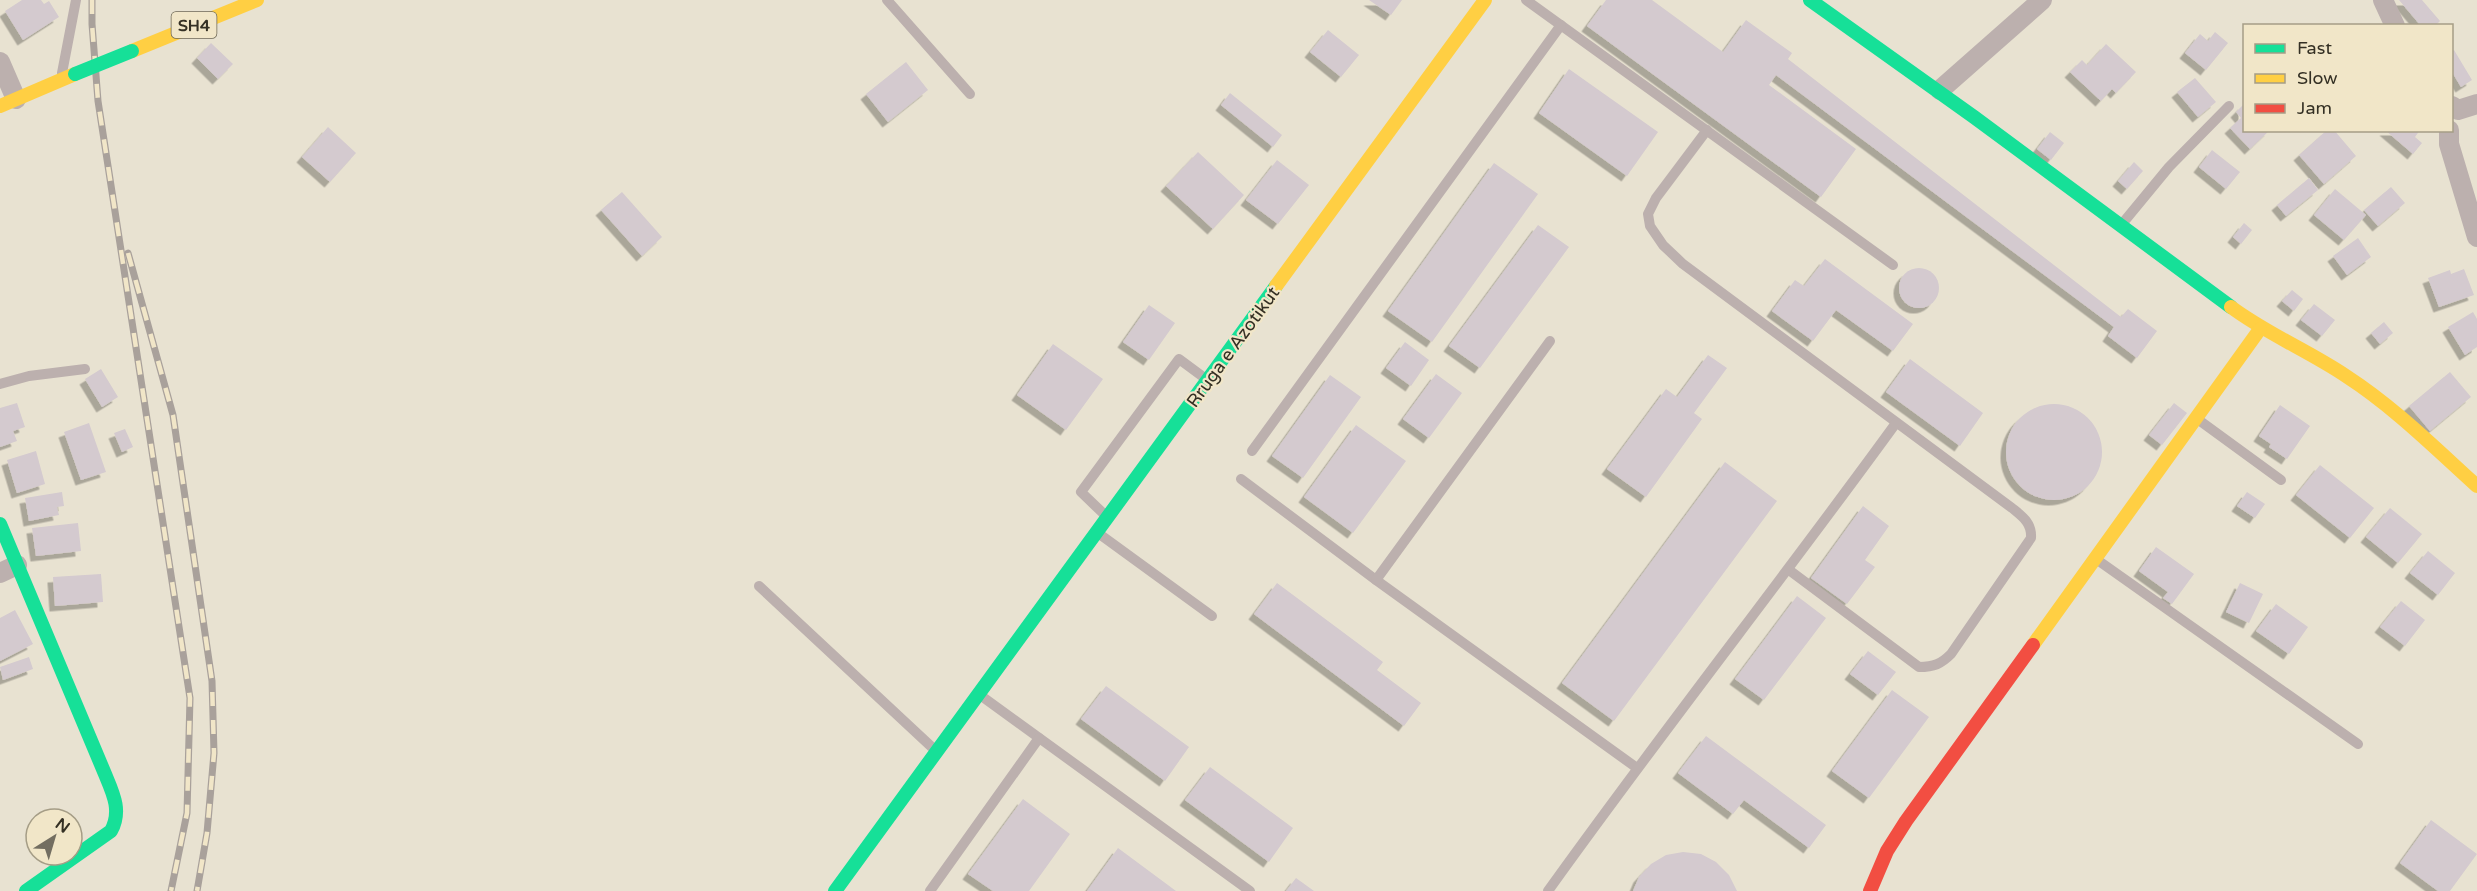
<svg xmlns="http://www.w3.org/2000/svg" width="2477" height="891" font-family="'Varela Round',sans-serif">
  <defs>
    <filter id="shadow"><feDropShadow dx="-5.5" dy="5.5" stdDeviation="0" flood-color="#0004"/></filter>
  </defs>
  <rect width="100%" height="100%" fill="#e8e2d1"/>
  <g fill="#d4cacf" filter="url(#shadow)">
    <path d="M22,0H41L44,4L49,1L59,17L23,40L5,11Z"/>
    <path d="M1369,0H1402L1391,15Z"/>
    <path d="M1606,0H1652L1723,52L1746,20L1792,53L1788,59L2121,317L2128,309L2157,331L2137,358L2108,336L2114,327L1776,75L1769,85L1856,149L1821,197L1587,26Z"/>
    <path d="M2399,0H2422L2440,21L2435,26H2421Z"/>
    <path d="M1328,30L1359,55L1341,77L1310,52Z"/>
    <path d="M2215,32L2228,43L2206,70L2185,53L2200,34L2208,41Z"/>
    <path d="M211,43L233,64L218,79L197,58Z"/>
    <path d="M2106,44L2136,72L2116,93L2112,89L2101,101L2070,72L2082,60L2087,65Z"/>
    <path d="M2454,50L2472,80L2461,87L2452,72V52Z"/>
    <path d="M906,62L928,90L888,122L866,94Z"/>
    <path d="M1569,69L1658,132L1627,176L1539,113Z"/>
    <path d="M2195,78L2216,102L2198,117L2177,92Z"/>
    <path d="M1230,93L1282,135L1273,147L1221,105Z"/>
    <path d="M2244,104V130H2270L2250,149L2230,128L2241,118L2236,112Z"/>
    <path d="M328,127L356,153L330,182L302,157Z"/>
    <path d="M2327,130H2334L2356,156L2324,184L2299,155Z"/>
    <path d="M2385,130H2420L2415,137L2422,143L2413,154Z"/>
    <path d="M2050,132L2064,143L2051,160L2037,149Z"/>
    <path d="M2212,150L2240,172L2226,189L2199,167Z"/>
    <path d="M1198,152L1244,195L1213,229L1166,186Z"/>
    <path d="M1277,160L1309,185L1278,224L1246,200Z"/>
    <path d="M2134,162L2143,171L2127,189L2118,181Z"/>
    <path d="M1494,163L1538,194L1432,342L1388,311Z"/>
    <path d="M2309,178L2318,190L2286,216L2277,205Z"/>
    <path d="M2391,187L2405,203L2378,226L2364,210Z"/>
    <path d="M2335,189L2366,215L2344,240L2314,215Z"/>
    <path d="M622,192L662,237L642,256L601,210Z"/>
    <path d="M2244,223L2252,230L2241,244L2233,237Z"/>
    <path d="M1538,225L1569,247L1480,368L1449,346Z"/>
    <path d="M2358,238L2371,257L2347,275L2333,256Z"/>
    <path d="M1825,259L1913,324L1893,351L1836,310L1813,341L1772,311L1795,280L1804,286Z"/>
    <circle cx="1919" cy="288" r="20"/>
    <path d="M2464,269L2474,295L2439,307L2428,278L2450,270L2451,274Z"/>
    <path d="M2292,290L2303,299L2294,311L2282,301Z"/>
    <path d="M2314,304L2335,320L2322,336L2301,320Z"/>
    <path d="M1149,305L1175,323L1149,360L1123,342Z"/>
    <path d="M2473,312L2477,319V347L2465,355L2448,327Z"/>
    <path d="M2384,322L2393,333L2380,344L2371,333Z"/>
    <path d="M1405,342L1429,360L1411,386L1386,368Z"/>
    <path d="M1053,344L1103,379L1066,430L1017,395Z"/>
    <path d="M1708,355L1727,368L1694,413L1702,419L1646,497L1607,469L1666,389L1677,397Z"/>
    <path d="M1910,359L1983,413L1960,446L1886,392Z"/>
    <path d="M101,369L118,397L102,407L85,379Z"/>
    <path d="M2450,372L2471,397L2430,431L2409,406Z"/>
    <path d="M1436,374L1462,393L1429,438L1403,419Z"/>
    <path d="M1330,375L1361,397L1303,478L1272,456Z"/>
    <path d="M17,403L25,427L13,431L17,441L0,447V408Z"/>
    <path d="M2174,403L2187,413L2162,445L2149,435Z"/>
    <circle cx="2054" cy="452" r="48"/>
    <path d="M2280,405L2310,426L2287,459L2269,447L2271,444L2259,436Z"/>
    <path d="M89,423L106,472L81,480L64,432Z"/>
    <path d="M1356,425L1406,461L1353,533L1304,497Z"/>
    <path d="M125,429L133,447L122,452L114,433Z"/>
    <path d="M36,451L45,484L17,493L7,460Z"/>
    <path d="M1725,462L1777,501L1614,721L1562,683Z"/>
    <path d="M2320,465L2374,508L2350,538L2296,495Z"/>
    <path d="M62,492L64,506L57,507L59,515L29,521L25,498Z"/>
    <path d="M2247,492L2265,504L2255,518L2237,506Z"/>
    <path d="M1863,506L1889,526L1865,560L1875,567L1847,604L1811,578Z"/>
    <path d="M2390,508L2422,534L2398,563L2366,537Z"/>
    <path d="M78,523L81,551L36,556L32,528Z"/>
    <path d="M2156,547L2194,574L2172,604L2163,598L2168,592L2139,571Z"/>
    <path d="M2428,551L2455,573L2438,595L2410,573Z"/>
    <path d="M101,574L103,602L55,606L53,577Z"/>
    <path d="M1277,583L1383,662L1377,670L1421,703L1404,726L1254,614Z"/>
    <path d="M2240,583L2263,594L2249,623L2226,612Z"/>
    <path d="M1797,596L1826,618L1764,700L1735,679Z"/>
    <path d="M2401,601L2425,620L2405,646L2380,627Z"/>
    <path d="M2276,604L2308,627L2289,654L2256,631Z"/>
    <path d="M15,610L33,644L0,661V618Z"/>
    <path d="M1868,651L1896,672L1878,695L1850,674Z"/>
    <path d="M29,657L33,669L3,680L0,667Z"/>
    <path d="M1106,686L1189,747L1165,781L1081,719Z"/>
    <path d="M1892,690L1929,717L1869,798L1832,771Z"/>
    <path d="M1706,736L1826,825L1809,848L1744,800L1733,814L1678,773Z"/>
    <path d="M1210,767L1293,828L1269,862L1185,800Z"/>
    <path d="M1023,799L1070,834L1029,891H993L968,874Z"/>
    <path d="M2431,820L2477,854L2450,891H2438L2400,863Z"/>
    <path d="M1118,848L1176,891H1087Z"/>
    <path d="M1683,852L1701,854L1716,862L1729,875L1737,891H1633L1639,877L1651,864L1666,855Z"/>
    <path d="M1296,878L1314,891H1286Z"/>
  </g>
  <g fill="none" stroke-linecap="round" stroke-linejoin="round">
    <g stroke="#bcb0ae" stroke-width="10">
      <path d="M887,0L970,94"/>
      <path d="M1526,0L1893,265"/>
      <path d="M62,73L76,0"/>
      <path d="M1707,130L1656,198L1648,214L1650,226L1663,245L1683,264L2012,508C2023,517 2032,523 2031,538L1951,654C1941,664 1934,667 1919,667L1789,570"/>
      <path d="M2122,224L2169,167L2229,106"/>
      <path d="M0,384L29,376L85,369"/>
      <path d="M2196,418L2281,480"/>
      <path d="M1252,451L1561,25"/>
      <path d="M1241,479L1376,580L1637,768"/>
      <path d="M1106,516L1081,492L1179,359L1206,379"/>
      <path d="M1098,533L1212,616"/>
      <path d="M2096,559L2358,744"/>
      <path d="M1376,580L1550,341"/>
      <path d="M759,586L936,751"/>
      <path d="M980,695L1250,891"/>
      <path d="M930,891L1039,738"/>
      <path d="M1548,891C1661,733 1782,580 1896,423"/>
    </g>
    <g stroke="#bcb0ae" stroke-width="20">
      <path d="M2383,0L2395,26"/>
      <path d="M0,62L16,99"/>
      <path d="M1940,90L2042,0"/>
      <path d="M2452,106L2458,110L2477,104"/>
      <path d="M2449,130V144L2477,237"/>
      <path d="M0,573L17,565"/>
    </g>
    <g stroke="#16e098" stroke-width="14">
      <path d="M1810,0L1974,117L2231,307"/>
      <path d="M0,524L105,774C113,793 122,811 111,831L26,891"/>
      <path d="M835,891L1276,286"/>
    </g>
    <g stroke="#ffcf43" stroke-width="14">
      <path d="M132,51L257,0"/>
      <path d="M0,106L75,74"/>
      <path d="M1276,286L1485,0"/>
      <path d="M2231,307C2267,334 2309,351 2346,376C2394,407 2435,448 2477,486"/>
      <path d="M2033,645L2260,329"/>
    </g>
    <path stroke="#f24e42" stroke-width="14" d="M1870,891L1887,851L1906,821L2033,645"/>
    <g stroke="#a9a19b" stroke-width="7">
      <g id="rail">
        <path d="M92,0V24L98,101L190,698L187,813L171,891"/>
        <path d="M128,253L173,415L212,681L214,753L207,833L197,891"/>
      </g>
    </g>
    <use href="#rail" stroke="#f1e6c8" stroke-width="4.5" stroke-dasharray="14" stroke-linecap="butt"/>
    <path stroke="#16e098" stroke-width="14" d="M75,74L132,51"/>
  </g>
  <g text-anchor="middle" stroke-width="4.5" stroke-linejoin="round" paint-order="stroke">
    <rect fill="#f1e6c8" stroke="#6d6755" stroke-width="1.5" x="171.5" y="12" width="45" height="26" rx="4.5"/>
    <g font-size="16" font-weight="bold" fill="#343024">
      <text x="194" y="31">SH4</text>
    </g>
    <g font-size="18" fill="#343024" stroke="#f1e6c8">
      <text transform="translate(1233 347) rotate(-54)" y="6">Rruga e Azotikut</text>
    </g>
  </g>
  <rect x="2243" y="24" width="210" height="108" fill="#f1e6c8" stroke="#a59d86" stroke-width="1.5"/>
  <rect x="2255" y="44" width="30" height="9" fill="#16e098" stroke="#a59d86" stroke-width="1.5"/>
  <text x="2297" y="54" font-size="18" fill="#343024">Fast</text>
  <rect x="2255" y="74" width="30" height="9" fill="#ffcf43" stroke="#a59d86" stroke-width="1.5"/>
  <text x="2297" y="84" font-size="18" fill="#343024">Slow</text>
  <rect x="2255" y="104" width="30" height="9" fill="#f24e42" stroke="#a59d86" stroke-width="1.5"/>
  <text x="2297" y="114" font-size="18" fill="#343024">Jam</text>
  <g transform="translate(54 837) rotate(37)"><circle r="28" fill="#f1e6c8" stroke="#a59d86" stroke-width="1.5"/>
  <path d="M0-4.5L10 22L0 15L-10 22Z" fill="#736e61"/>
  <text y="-9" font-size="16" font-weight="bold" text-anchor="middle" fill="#343024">N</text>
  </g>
</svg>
